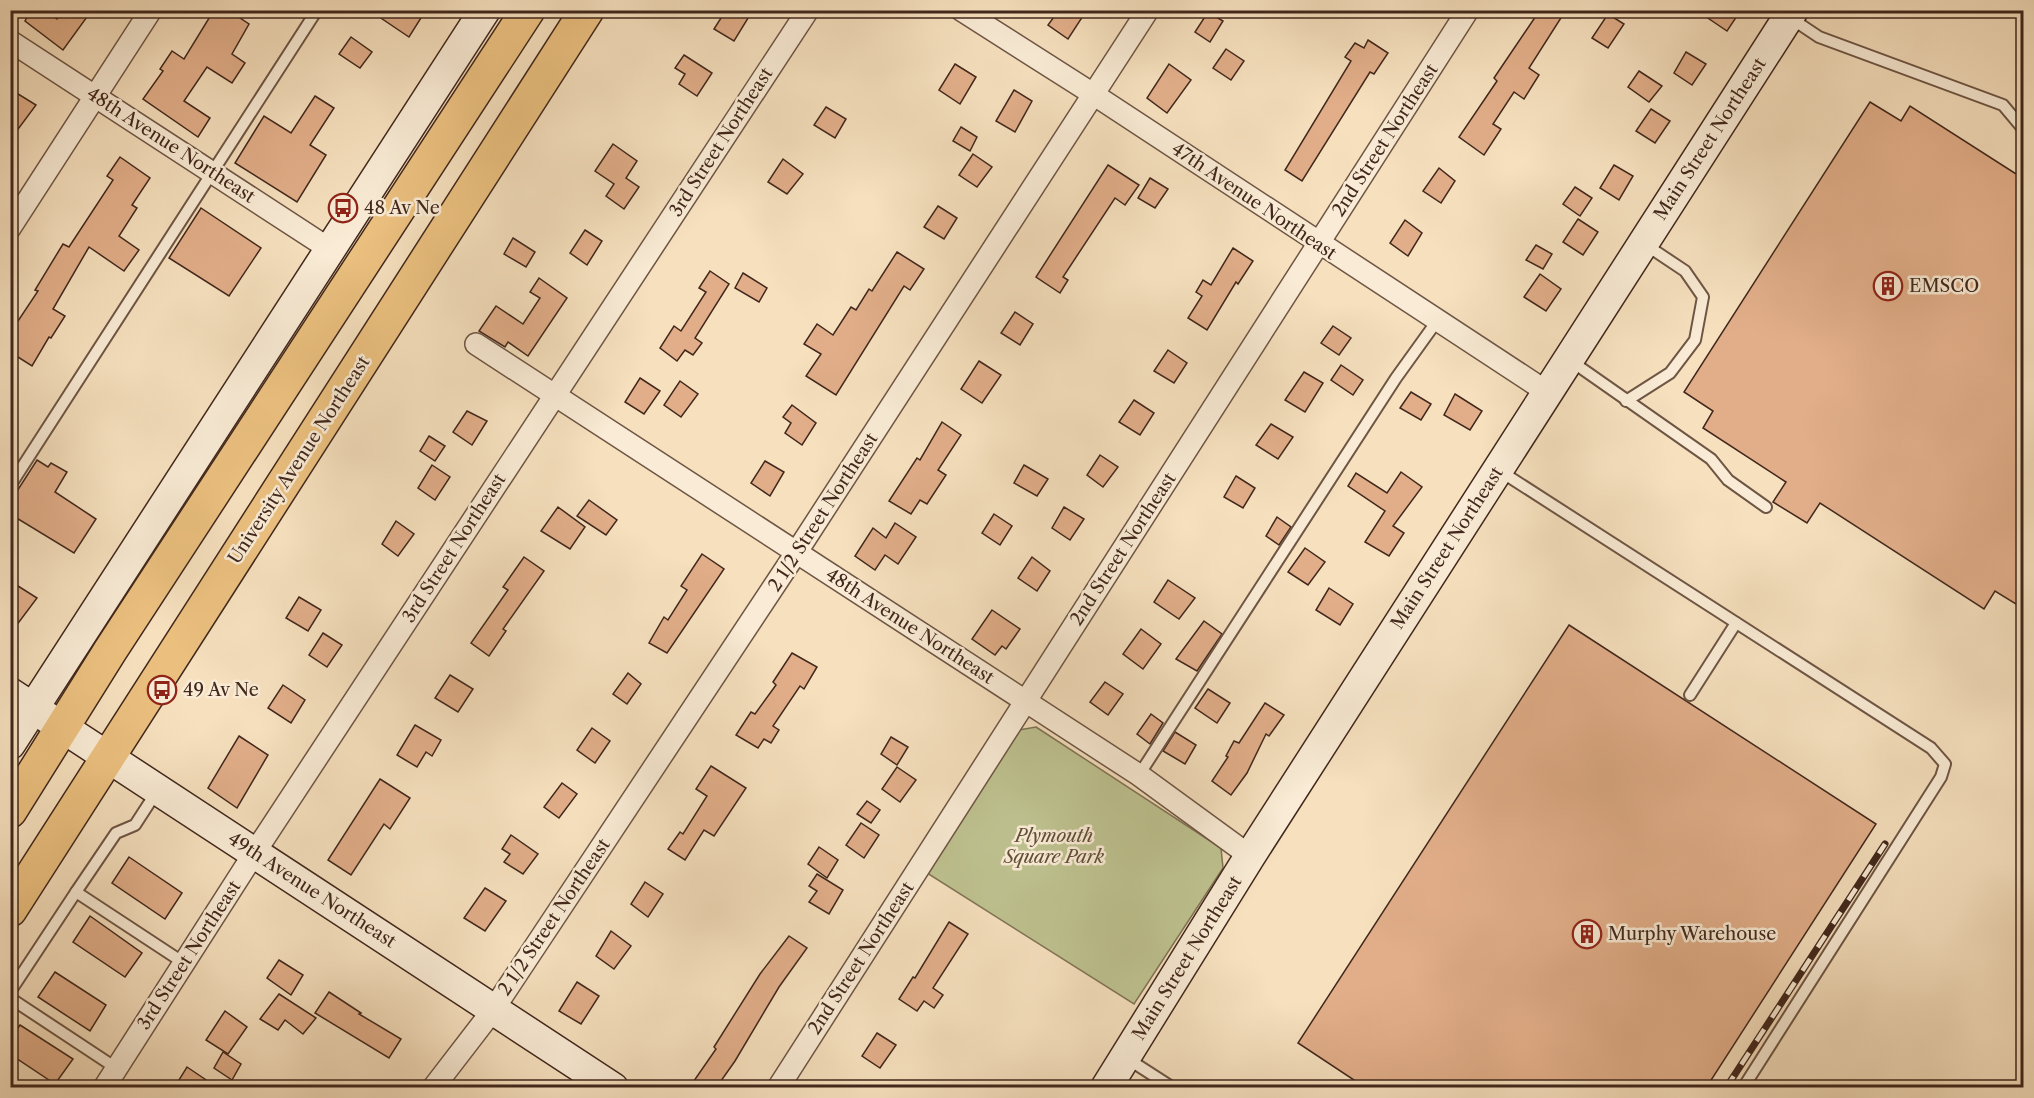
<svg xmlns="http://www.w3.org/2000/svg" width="2034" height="1098" font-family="'Libre Caslon Text',serif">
  <rect width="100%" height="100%" fill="#f6e0be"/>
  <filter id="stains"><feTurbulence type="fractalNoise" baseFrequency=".00333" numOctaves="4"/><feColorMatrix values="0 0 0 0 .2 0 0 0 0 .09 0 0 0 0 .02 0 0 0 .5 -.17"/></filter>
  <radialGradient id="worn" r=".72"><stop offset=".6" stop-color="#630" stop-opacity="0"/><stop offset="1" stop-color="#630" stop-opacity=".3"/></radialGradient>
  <path fill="#bec290" stroke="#807456" stroke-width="1.5" d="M1036,727L1221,848L1223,868L1134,1004L927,873L1019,730Z"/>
  <g fill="#e1ae89" stroke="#41271c" stroke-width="1.5">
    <path d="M31,10H44L57,19L63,10H92L63,50L25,21Z"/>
    <path d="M214,10H228L249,24L232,54L245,63L232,83L207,67L184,101L210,118L198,137L143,99L163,71L160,69L172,51L184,59Z"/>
    <path d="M369,10H426L409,37Z"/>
    <path d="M726,10H753L734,41L714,29Z"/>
    <path d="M1059,10H1075L1083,16L1068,39L1048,25Z"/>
    <path d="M1540,10H1566L1529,68L1539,75L1524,99L1514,92L1493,124L1501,129L1484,155L1459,137L1497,81L1494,78Z"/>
    <path d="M1696,10H1741L1727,31Z"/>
    <path d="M1208,12L1223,21L1210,42L1195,32Z"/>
    <path d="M1608,14L1624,24L1608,48L1592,38Z"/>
    <path d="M351,37L372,52L360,68L339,54Z"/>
    <path d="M1368,40L1388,53L1374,74L1370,72L1302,181L1285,170L1351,61L1345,57L1355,43L1364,48Z"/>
    <path d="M1226,49L1244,61L1231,80L1213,68Z"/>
    <path d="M1686,52L1706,64L1692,85L1674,73Z"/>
    <path d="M684,55L712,73L697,96L679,84L685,74L675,68Z"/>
    <path d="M955,64L976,77L960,104L939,90Z"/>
    <path d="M1169,64L1191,80L1167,113L1147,98Z"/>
    <path d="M1639,71L1662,86L1649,102L1628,87Z"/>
    <path d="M10,89L36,105L10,140Z"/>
    <path d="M1014,90L1032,101L1015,132L996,121Z"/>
    <path d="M315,96L334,108L310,145L326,155L297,202L235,163L264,116L291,133Z"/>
    <path d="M1870,102L1901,121L1910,106L2024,179V609L1995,591L1984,609L1820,503L1807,523L1773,502L1786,482L1703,428L1713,411L1684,392Z"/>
    <path d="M826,107L846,119L835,138L814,125Z"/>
    <path d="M1651,109L1670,121L1655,143L1636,131Z"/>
    <path d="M961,127L977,137L970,151L953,141Z"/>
    <path d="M613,144L637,161L626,178L639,187L624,209L606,196L614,184L595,171Z"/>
    <path d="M973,154L992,167L977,187L959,175Z"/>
    <path d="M120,157L150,178L132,205L137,208L119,236L139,250L124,271L89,247L53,309L65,316L51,338L49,337L32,366L10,352V333L38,291L35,290L63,244L69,247L113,180L107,176Z"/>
    <path d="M783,159L803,174L787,194L768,182Z"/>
    <path d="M1108,165L1139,185L1125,205L1115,198L1063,277L1068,280L1060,293L1036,277Z"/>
    <path d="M1614,165L1633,176L1619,200L1600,188Z"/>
    <path d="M1439,168L1455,181L1441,203L1423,191Z"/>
    <path d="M1150,178L1168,189L1155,208L1138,198Z"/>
    <path d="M1575,187L1592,198L1580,216L1563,204Z"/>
    <path d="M938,206L957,218L944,239L924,227Z"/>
    <path d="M201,208L261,248L229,296L169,258Z"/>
    <path d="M1578,219L1598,232L1583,255L1563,242Z"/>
    <path d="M1405,220L1422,233L1408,256L1390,243Z"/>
    <path d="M585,230L602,241L587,265L570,253Z"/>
    <path d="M513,238L535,252L526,267L504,254Z"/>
    <path d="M1536,245L1552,254L1543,269L1526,260Z"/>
    <path d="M1233,248L1253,261L1238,284L1236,282L1207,330L1188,318L1202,296L1196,292L1203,280L1211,285Z"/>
    <path d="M897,252L924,269L910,290L904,286L836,395L806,376L821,354L804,344L817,324L833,335L851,307L856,310L869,289L872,291Z"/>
    <path d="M710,271L729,284L695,338L702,343L693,355L685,350L677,361L660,348L674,326L681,331L706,292L699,288Z"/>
    <path d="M743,273L767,288L759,302L735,288Z"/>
    <path d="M1540,274L1561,289L1546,311L1524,297Z"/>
    <path d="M539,278L567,298L528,356L508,342L505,347L479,331L496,306L523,324L540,298L530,292Z"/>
    <path d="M1015,312L1033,324L1020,345L1001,333Z"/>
    <path d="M1333,326L1351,338L1339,355L1321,343Z"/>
    <path d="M1168,350L1187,363L1174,383L1154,371Z"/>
    <path d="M979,361L1001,375L982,403L961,389Z"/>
    <path d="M1341,365L1363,380L1353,395L1331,380Z"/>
    <path d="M1304,372L1323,383L1305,412L1285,400Z"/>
    <path d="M640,378L660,391L644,414L625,402Z"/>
    <path d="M680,381L698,394L681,417L664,405Z"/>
    <path d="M1411,392L1431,404L1421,420L1400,408Z"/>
    <path d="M1455,394L1482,411L1470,430L1444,415Z"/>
    <path d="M1134,400L1154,413L1140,435L1119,422Z"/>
    <path d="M792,405L816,423L802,445L785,433L791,423L783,417Z"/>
    <path d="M467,411L487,421L472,445L453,432Z"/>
    <path d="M942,422L961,435L938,470L946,475L927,504L920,500L911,514L889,501L917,458L920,460Z"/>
    <path d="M1271,424L1293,437L1278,459L1256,445Z"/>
    <path d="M429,436L445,446L435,461L420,451Z"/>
    <path d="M1100,455L1118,467L1103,487L1087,475Z"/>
    <path d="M37,460L48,467L51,463L67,472L55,492L96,519L74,553L10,514V502Z"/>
    <path d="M765,461L784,472L770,496L751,483Z"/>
    <path d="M432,465L450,477L435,500L418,488Z"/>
    <path d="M1024,465L1048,479L1037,496L1014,483Z"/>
    <path d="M1401,472L1422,487L1393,526L1404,533L1389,556L1365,542L1385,511L1348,486L1356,473L1387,493Z"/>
    <path d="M1236,476L1255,488L1243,508L1224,497Z"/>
    <path d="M589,500L617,520L606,535L577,516Z"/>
    <path d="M558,507L585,527L570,549L541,531Z"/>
    <path d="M1064,507L1084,519L1070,540L1052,528Z"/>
    <path d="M994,514L1012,526L1000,545L982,533Z"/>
    <path d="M1277,517L1291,527L1279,545L1266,536Z"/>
    <path d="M396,521L414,534L398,556L382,544Z"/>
    <path d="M895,523L916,537L898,564L885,555L875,570L855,556L873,528L886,538Z"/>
    <path d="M1305,548L1325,562L1308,585L1288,572Z"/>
    <path d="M702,554L724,569L667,653L649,643L664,617L668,620L687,590L681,586Z"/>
    <path d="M524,557L544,571L503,629L506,631L489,656L471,643L508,590L503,587Z"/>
    <path d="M1032,557L1050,571L1037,591L1018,578Z"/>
    <path d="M1168,580L1195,598L1179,619L1154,602Z"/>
    <path d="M18,586L37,598L10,634V597Z"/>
    <path d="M1329,588L1353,604L1340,625L1316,610Z"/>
    <path d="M299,597L321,610L308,631L286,618Z"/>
    <path d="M992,610L1020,629L1006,649L1002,646L995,655L972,639Z"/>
    <path d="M1204,621L1222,634L1197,671L1176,659Z"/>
    <path d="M1569,625L1876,824L1706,1088H1366L1298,1043Z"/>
    <path d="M1141,629L1161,644L1143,669L1123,654Z"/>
    <path d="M323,633L342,645L327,667L309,655Z"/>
    <path d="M792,653L817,667L804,689L800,686L773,726L779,730L771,743L764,739L758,748L736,735L751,712L755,714L776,685L773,682Z"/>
    <path d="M628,673L641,684L627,704L613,694Z"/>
    <path d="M450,675L473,689L458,712L435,698Z"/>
    <path d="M1105,682L1123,694L1108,715L1090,702Z"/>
    <path d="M283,685L305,700L291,723L268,708Z"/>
    <path d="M1208,689L1230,703L1217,723L1195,708Z"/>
    <path d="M1265,703L1284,715L1269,736L1266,734L1247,773L1231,795L1212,781L1228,757L1226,756L1234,741L1239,743Z"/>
    <path d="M1151,714L1163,723L1150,744L1137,734Z"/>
    <path d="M415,725L441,740L432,756L426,752L417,767L397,755Z"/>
    <path d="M592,728L610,741L595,763L577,750Z"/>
    <path d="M1175,732L1196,745L1185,764L1163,751Z"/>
    <path d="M239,736L268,755L237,808L208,788Z"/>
    <path d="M891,737L908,747L897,765L881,754Z"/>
    <path d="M711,766L746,788L714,836L704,830L685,860L668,849L680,832L683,834L707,796L696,789Z"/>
    <path d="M897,767L916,780L900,802L882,789Z"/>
    <path d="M380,779L410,798L390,829L384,824L351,875L328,860Z"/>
    <path d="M562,783L577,794L559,818L544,807Z"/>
    <path d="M867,801L880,810L871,823L857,814Z"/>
    <path d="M861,823L879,835L864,858L846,845Z"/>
    <path d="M511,835L538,854L523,874L504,862L510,854L502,849Z"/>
    <path d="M819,847L838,860L827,878L808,864Z"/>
    <path d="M129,857L182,893L165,919L112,883Z"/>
    <path d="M817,874L843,890L829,914L809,902L817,891L809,886Z"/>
    <path d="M645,882L663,894L648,917L631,904Z"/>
    <path d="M485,888L506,901L485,931L464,918Z"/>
    <path d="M90,916L142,953L125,977L73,942Z"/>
    <path d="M949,922L968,934L933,988L943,995L934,1008L924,1001L917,1011L899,999L913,977L915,978Z"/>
    <path d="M611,931L631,946L614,969L596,956Z"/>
    <path d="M789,936L807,948L779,987L735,1061L716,1088H689L716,1049L714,1047L760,974Z"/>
    <path d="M279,960L303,975L291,995L267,978Z"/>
    <path d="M55,972L106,1005L90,1031L38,997Z"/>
    <path d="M577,982L599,996L581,1024L559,1011Z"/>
    <path d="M329,992L361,1013L359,1014L401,1039L389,1058L315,1013Z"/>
    <path d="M279,994L316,1018L303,1034L285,1020L278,1030L260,1019Z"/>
    <path d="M225,1011L247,1027L228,1054L206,1040Z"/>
    <path d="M20,1025L73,1059L55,1084L10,1054V1039Z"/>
    <path d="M877,1033L896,1045L880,1068L862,1056Z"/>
    <path d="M223,1052L241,1064L232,1080L214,1068Z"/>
    <path d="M187,1067L218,1088H174Z"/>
  </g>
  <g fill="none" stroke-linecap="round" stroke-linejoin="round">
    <g stroke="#6e5544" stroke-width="14">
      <g id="lane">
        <path d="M1789,17L1819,37L2003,105L2024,130"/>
        <path d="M1571,361L1711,459L1728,480L1766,507"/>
        <path d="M1626,401L1670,373L1695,340L1703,297L1685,271L1646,245"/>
        <path d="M1500,471L1931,748L1945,764L1941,777L1743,1088"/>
        <path d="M10,486L317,10"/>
        <path d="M1690,695L1736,623"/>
        <path d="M1139,775L1396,378L1437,321"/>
        <path d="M157,791L135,825L116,833L76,892L184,963"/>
        <path d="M10,992L76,892"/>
        <path d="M10,998L116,1068"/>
        <path d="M1128,1059L1173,1088"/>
      </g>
    </g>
    <g stroke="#6e5544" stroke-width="24">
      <g id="street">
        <path d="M961,10L1093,94L1547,392"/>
        <path d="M10,41L331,250"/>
        <path d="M10,228L151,10"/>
        <path d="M476,344L1139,775L1250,856"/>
        <path d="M104,1088L255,852L808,10"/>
        <path d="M433,1088L493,1010L796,553L1148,10"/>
        <path d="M778,1088L1468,10"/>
      </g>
    </g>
    <g stroke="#41271c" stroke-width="33">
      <g id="secondary">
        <path d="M10,693L613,1088"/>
        <path d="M10,744L485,10"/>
        <path d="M1106,1088L1250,856L1793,10"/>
      </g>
    </g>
    <g stroke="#41271c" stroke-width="36">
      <g id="primary">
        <path d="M10,811L110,651L528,10"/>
        <path d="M10,910L587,10"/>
      </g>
    </g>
    <use href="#lane" stroke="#f9ebd5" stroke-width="10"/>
    <use href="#street" stroke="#f9ebd5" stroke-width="21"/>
    <use href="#secondary" stroke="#f9ebd5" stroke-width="30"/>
    <use href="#primary" stroke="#ebc07f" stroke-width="33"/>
    <g stroke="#41271c" stroke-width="7">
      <path id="rail" d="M1726,1088L1885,844"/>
    </g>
    <use href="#rail" stroke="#f9ebd5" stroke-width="4.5" stroke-dasharray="14" stroke-linecap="butt"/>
  </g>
  <defs>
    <g id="bus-ring" transform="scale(1.5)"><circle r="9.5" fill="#f9ebd5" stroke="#8f2418" stroke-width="1.5"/><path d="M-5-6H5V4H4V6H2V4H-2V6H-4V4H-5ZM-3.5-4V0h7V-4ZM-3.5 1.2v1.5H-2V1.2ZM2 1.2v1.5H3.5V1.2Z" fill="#8f2418"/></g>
    <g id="building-ring" transform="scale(1.5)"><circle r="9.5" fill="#f9ebd5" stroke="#8f2418" stroke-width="1.5"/><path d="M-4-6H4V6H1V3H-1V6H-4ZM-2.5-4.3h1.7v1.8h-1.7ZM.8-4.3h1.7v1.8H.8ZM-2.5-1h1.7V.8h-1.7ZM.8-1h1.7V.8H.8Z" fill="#8f2418"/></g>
  </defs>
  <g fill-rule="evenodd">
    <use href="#bus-ring" x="343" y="208"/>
    <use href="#building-ring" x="1888" y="286"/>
    <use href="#bus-ring" x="162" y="690"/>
    <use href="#building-ring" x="1587" y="934"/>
  </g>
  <g text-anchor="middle" stroke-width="5" stroke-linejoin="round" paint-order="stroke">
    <g font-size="18" fill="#41271c" stroke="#f9ebd5">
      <text transform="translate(1710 139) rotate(-57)" y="6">Main Street Northeast</text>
      <text transform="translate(1385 140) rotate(-57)" y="6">2nd Street Northeast</text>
      <text transform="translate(721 142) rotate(-57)" y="6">3rd Street Northeast</text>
      <text transform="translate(171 145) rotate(33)" y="6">48th Avenue Northeast</text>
      <text transform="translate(1254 201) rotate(34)" y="6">47th Avenue Northeast</text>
      <text transform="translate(299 460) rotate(-57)" y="6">University Avenue Northeast</text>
      <text transform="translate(823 512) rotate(-57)" y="6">2 1/2 Street Northeast</text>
      <text transform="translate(454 548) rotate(-57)" y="6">3rd Street Northeast</text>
      <text transform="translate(1447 548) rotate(-57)" y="6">Main Street Northeast</text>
      <text transform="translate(1123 549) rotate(-57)" y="6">2nd Street Northeast</text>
      <text transform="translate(910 626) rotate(33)" y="6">48th Avenue Northeast</text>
      <text transform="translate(312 890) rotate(33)" y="6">49th Avenue Northeast</text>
      <text transform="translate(554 917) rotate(-56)" y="6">2 1/2 Street Northeast</text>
      <text transform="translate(189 955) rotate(-57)" y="6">3rd Street Northeast</text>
      <text transform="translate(861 958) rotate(-57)" y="6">2nd Street Northeast</text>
      <text transform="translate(1187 958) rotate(-58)" y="6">Main Street Northeast</text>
    </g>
    <g font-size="18" fill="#41271c" stroke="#f9ebd5" text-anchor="start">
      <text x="364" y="214">48 Av Ne</text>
      <text x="1909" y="292">EMSCO</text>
      <text x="183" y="696">49 Av Ne</text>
      <text x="1608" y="940">Murphy Warehouse</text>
    </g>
    <g font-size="18" font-style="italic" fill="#604e39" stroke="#f9ebd5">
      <text x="1054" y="842">Plymouth<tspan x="1054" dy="21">Square Park</tspan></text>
    </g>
  </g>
  <rect width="2034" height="1098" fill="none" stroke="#f6e0be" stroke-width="36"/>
  <rect x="12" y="12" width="2010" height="1074" fill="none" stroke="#41271c" stroke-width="3"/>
  <rect x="18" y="18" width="1998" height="1062" fill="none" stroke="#41271c" stroke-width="1.5"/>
  <rect width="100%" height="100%" filter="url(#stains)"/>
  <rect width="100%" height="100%" fill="url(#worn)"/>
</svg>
